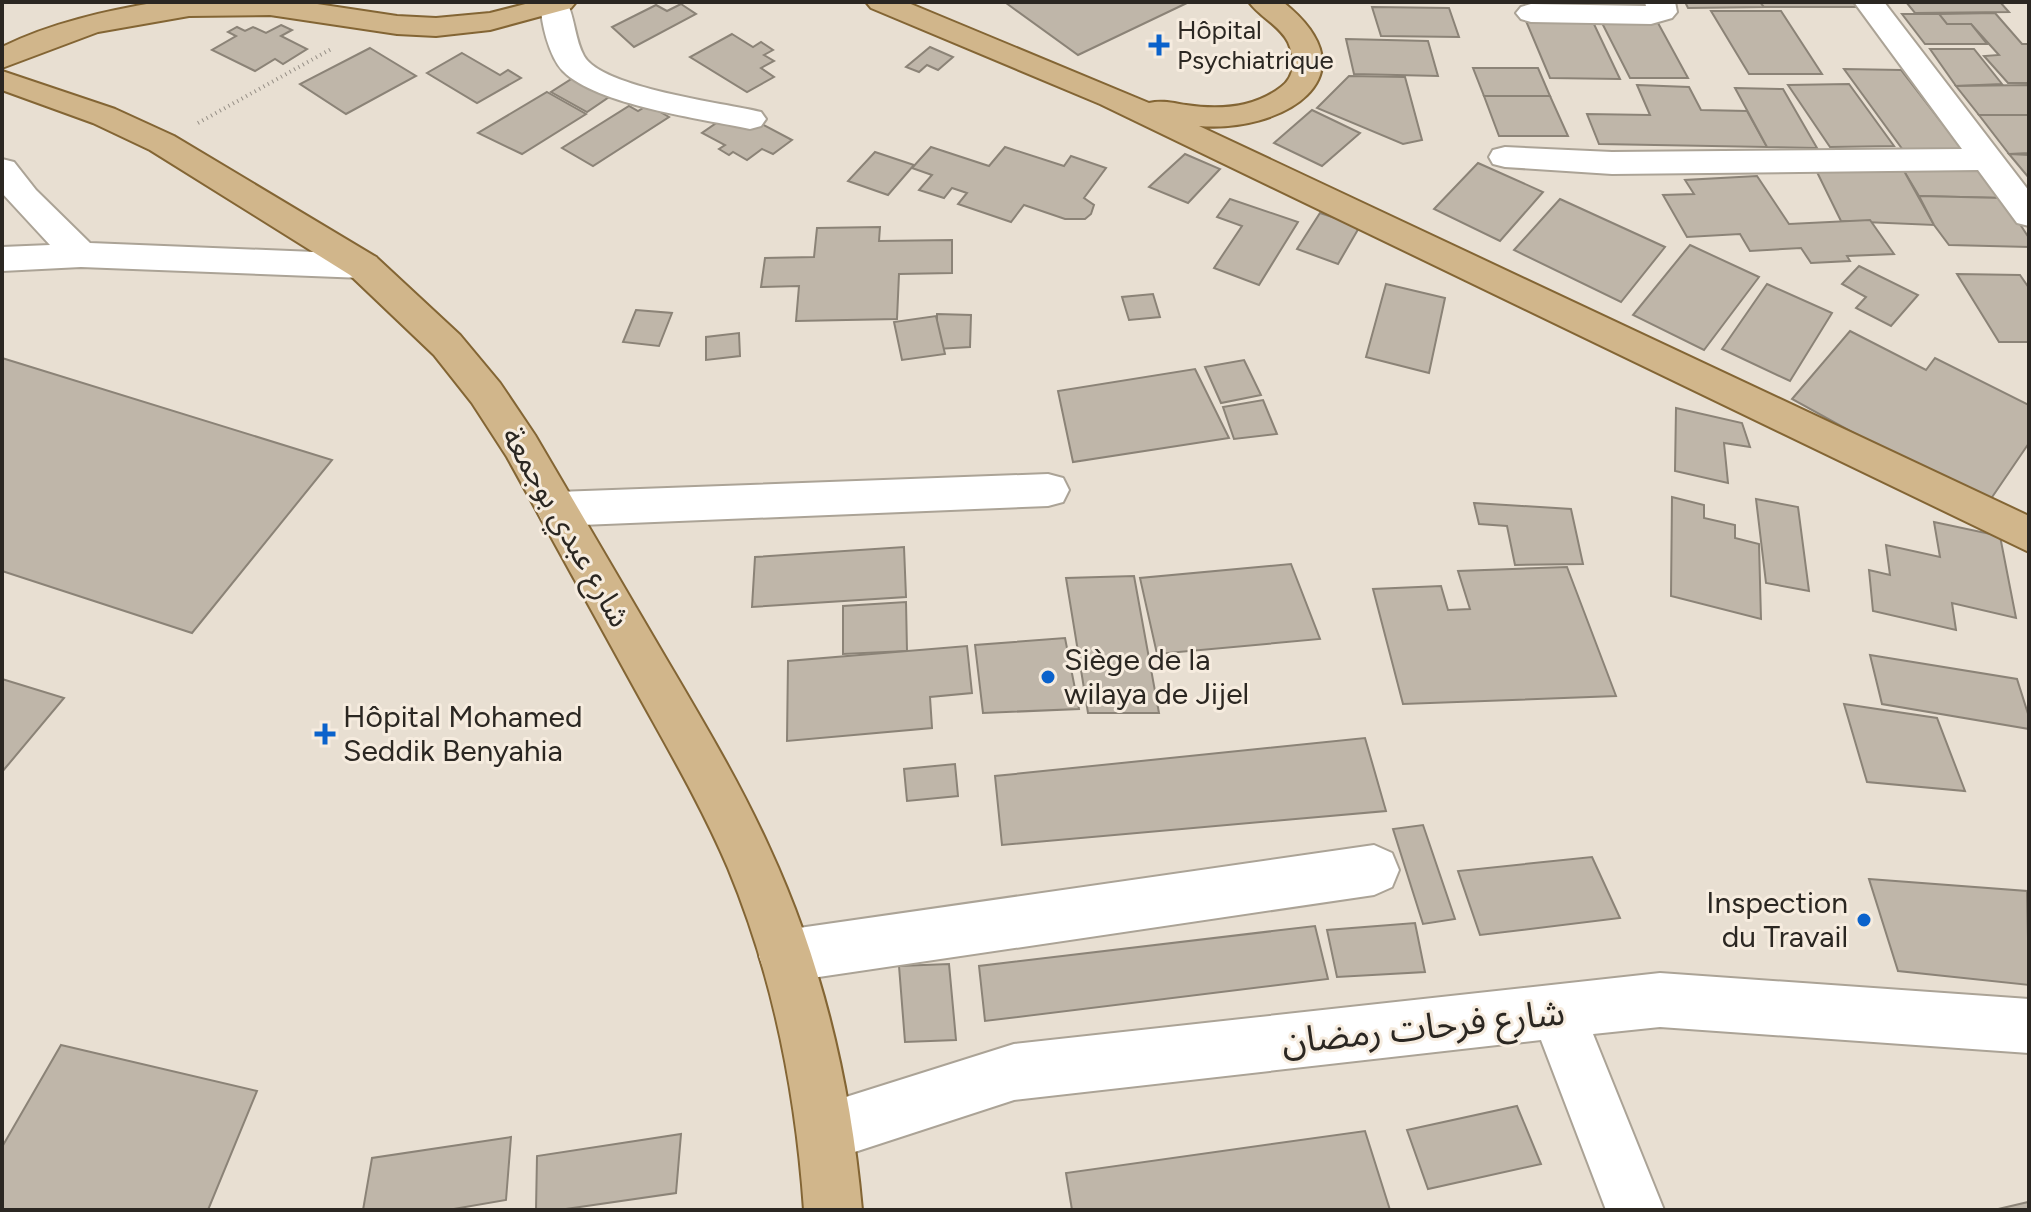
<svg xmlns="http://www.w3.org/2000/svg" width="2031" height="1212" font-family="Figtree,'Noto Sans Arabic',sans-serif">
  <rect width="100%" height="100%" fill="#e8dfd2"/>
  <g fill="#bfb6a9" stroke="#8b8377" stroke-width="2">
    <path d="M1189,2L1078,55L1006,3L1008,2Z"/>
    <path d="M1531,2H1644L1646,7H1533Z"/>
    <path d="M1685,2H1760L1764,7L1688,8Z"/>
    <path d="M1760,2H1855L1859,7H1764Z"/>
    <path d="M1906,2H2000L2009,12L1915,13Z"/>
    <path d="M681,4L696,14L634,47L612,27L656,5L667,11Z"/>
    <path d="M1372,7L1449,8L1459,37L1381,36Z"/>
    <path d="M1711,11H1781L1822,74H1749Z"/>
    <path d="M1995,13L2022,44H2029V83H2008L1984,56L1999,55L1971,24H1947L1939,14Z"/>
    <path d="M1902,14H1939L1947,24H1971L1987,44H1925Z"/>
    <path d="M1526,21L1593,22L1620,79L1550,78Z"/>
    <path d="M1602,23H1658L1688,78H1630Z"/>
    <path d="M281,25L292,30L281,36L307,49L283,64L275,59L255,71L212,50L236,36L228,32L237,27L245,31L253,27L266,33Z"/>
    <path d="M732,34L753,47L761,42L773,50L764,55L774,61L761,68L774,77L747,92L690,57Z"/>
    <path d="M1346,39L1428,41L1438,76L1354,74Z"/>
    <path d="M930,47L953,57L938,70L927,65L919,72L906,67Z"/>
    <path d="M370,48L416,76L346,114L300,84Z"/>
    <path d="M1930,49H1974L2002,84L1956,86Z"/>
    <path d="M462,53L500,75L508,70L521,78L477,103L427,73Z"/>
    <path d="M1473,68H1538L1550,96H1484Z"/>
    <path d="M1844,69L1901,70L1962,149L1903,150Z"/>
    <path d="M1349,76L1405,77L1422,140L1403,144L1317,108Z"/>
    <path d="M573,78L609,97L587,112L551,92Z"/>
    <path d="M1849,84L1894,146L1830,147L1788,85Z"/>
    <path d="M1637,85L1689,87L1701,110L1747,111L1767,147L1599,144L1587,114L1650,115Z"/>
    <path d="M2029,85V115H1979L1956,86Z"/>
    <path d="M1735,88L1783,89L1817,148L1767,147Z"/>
    <path d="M547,92L586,114L522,154L478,133Z"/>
    <path d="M1484,96H1550L1568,136H1499Z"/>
    <path d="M648,105L669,117L593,166L562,148L629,106L638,111Z"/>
    <path d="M1312,110L1360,133L1322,166L1274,143Z"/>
    <path d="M1979,115H2029V153L2009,154Z"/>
    <path d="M725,117L748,129L758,122L792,140L773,154L762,149L747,160L733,152L729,155L719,149L725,145L702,133Z"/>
    <path d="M931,147L989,166L1005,147L1064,166L1071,156L1106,168L1084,198L1094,205L1091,214L1085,219H1065L1024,205L1011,222L958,204L967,193L952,188L944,198L919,190L932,175L912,168Z"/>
    <path d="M875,152L914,165L888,195L848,181Z"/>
    <path d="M1185,154L1220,169L1188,203L1149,187Z"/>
    <path d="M2009,154L2029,155V178Z"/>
    <path d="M1976,160L2003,198L1919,196L1898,161Z"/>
    <path d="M1478,163L1543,192L1500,241L1434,209Z"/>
    <path d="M1815,168L1904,171L1934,225L1841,221Z"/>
    <path d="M1757,176L1789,224L1870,220L1894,254L1847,256L1850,261L1811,263L1801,248L1750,251L1740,234L1687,237L1663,195L1694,194L1685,180Z"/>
    <path d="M1919,196L2003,198L2029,238V247L1949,245L1934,225Z"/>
    <path d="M1230,199L1298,222L1259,285L1214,268L1242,226L1217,217Z"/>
    <path d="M1560,199L1665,247L1621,302L1514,250Z"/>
    <path d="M1320,213L1360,226L1338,264L1297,249Z"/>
    <path d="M880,227L879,241L952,240V273L899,274L897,319L796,321L799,286L761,287L765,258L814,257L817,228Z"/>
    <path d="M1690,245L1759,277L1704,350L1633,315Z"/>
    <path d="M1859,266L1918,295L1891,326L1856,308L1866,297L1842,284Z"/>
    <path d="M1957,274L2020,275L2029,288V342H1999Z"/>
    <path d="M1386,284L1445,298L1429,373L1366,357Z"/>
    <path d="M1767,284L1832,313L1790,381L1722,349Z"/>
    <path d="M1153,294L1160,317L1129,320L1122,297Z"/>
    <path d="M636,310L672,313L659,346L623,342Z"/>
    <path d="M937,314L971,315L970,347L937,349Z"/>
    <path d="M936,316L945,354L902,360L894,322Z"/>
    <path d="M1850,331L1926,370L1935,358L2029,405V443L1986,506L1792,399Z"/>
    <path d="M739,333L740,356L706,360V337Z"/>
    <path d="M2,358L332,460L192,633L2,571Z"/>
    <path d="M1244,360L1261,395L1221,403L1205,367Z"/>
    <path d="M1195,369L1229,438L1073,462L1058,391Z"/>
    <path d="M1263,400L1277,434L1234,439L1223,407Z"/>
    <path d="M1676,408L1742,423L1750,447L1724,443L1728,483L1675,471Z"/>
    <path d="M1672,497L1704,505V518L1735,525V538L1759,544L1761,619L1671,596Z"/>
    <path d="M1756,499L1798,507L1809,591L1766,583Z"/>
    <path d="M1474,503L1571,509L1583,564L1515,565L1507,526L1479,524Z"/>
    <path d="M1934,522L2000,536L2016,618L1952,603L1956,630L1873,611L1869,570L1890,575L1886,545L1940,557Z"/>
    <path d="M904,547L906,597L752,607L755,557Z"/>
    <path d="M1291,564L1320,639L1157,654L1140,578Z"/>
    <path d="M1567,567L1616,696L1403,704L1373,589L1441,586L1448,610L1470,609L1458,571Z"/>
    <path d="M1134,576L1159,713H1088L1066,578Z"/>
    <path d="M906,602L907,651L843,654V606Z"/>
    <path d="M1065,638L1079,709L983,713L975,645Z"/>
    <path d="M967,646L972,693L930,697L932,728L787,741L788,661Z"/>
    <path d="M1870,655L2017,679L2029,717V729L1882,704Z"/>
    <path d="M2,679L64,698L2,772Z"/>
    <path d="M1844,704L1937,718L1965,791L1867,782Z"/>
    <path d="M1365,738L1386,811L1002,845L995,776Z"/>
    <path d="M955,764L958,796L907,801L904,769Z"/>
    <path d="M1423,825L1455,919L1423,924L1393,829Z"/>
    <path d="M1592,857L1620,918L1480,935L1458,871Z"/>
    <path d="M1869,879L2027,891L2029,985L1898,971Z"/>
    <path d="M1415,923L1425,972L1337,977L1327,930Z"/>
    <path d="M1315,926L1328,979L985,1021L979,966Z"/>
    <path d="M949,964L956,1040L905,1042L899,966Z"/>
    <path d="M61,1045L257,1091L208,1210H2V1147Z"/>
    <path d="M1517,1106L1541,1164L1428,1189L1407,1130Z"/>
    <path d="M1365,1131L1390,1210H1072L1066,1173Z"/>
    <path d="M681,1134L676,1193L559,1210H536L537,1156Z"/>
    <path d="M511,1137L506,1200L448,1210H363L372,1158Z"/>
    <path d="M2028,1202L2029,1210H1994Z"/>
  </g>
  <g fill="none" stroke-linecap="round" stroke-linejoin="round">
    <g stroke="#aba396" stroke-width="4">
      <g id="minor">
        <path d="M541,2H567C575,19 575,40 584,56C602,88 724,103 761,112L766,119L761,126L750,129C703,119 596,105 563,71C549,57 540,20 541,2Z"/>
        <path d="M1645,2H1675L1677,12L1672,18L1651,24L1531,22L1521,19L1516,13L1521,7L1531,4L1646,6Z"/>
        <path d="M1854,2H1884L2029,191V226L2017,223L1978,170L1612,174L1505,167L1493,164L1489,157L1493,150L1505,147L1612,152L1962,149Z"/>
        <path d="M2,159L14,162L36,190L90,243L363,254L376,257L381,266L376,275L363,278L81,267L2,271V247L50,245L2,193Z"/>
        <path d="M1048,474L1063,478L1069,490L1063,502L1048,506L557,526L542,521L536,509L542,497L557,492Z"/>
        <path d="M1374,845L1392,853L1399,870L1392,887L1374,895L785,982L766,975L759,956L766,937L785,930Z"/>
        <path d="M1660,973L2029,999V1053L1660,1027L1593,1034L1664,1210H1606L1541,1040L1014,1100L827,1161L807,1152L798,1132L807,1112L827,1103L1014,1044Z"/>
      </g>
    </g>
    <g stroke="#836534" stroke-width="4">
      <g id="major">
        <path d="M158,2H304L397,16L436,18L490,13L533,2H576L571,8L490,30L436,36L397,34L270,15L189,16L98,32L2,68V47C51,23 105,11 158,2Z"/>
        <path d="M866,2H906L1149,103C1162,100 1173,103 1186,105C1219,110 1254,108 1281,87C1296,76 1295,58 1288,42C1279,25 1260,17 1249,2H1283C1378,78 1280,133 1199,126L2029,516V552L1100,104L871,8Z"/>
        <path d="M2,71L115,109L174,136L376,257L460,335L500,383L535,435C578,508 621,582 664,655C701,718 739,781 769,847C822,961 851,1086 862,1210H804C796,1094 773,976 728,868C702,807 668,749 636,691C593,613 550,535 507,457L472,403L434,355L350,275L150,150L93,123L2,90Z"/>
      </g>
    </g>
    <path stroke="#968f86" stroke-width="4" stroke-dasharray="1 4" stroke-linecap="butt" d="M198,123L333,48"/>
    <use href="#minor" fill="#fff" fill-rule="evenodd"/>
    <use href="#major" fill="#d1b68b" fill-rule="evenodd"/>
  </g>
  <g fill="#0b62cb" stroke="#f6ecdf" stroke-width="3">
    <path d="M1155 33h8v8h8v8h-8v8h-8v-8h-8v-8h8z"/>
    <circle cx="1048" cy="677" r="8"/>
    <path d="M321 722h8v8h8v8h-8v8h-8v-8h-8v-8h8z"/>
    <circle cx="1864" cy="920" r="8"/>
  </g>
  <g text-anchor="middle" stroke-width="6" stroke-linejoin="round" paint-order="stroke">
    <g font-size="26" fill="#2b2722" stroke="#f6ecdf" text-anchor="start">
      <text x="1177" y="39">Hôpital<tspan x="1177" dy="30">Psychiatrique</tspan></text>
    </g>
    <g font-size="30" fill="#2b2722" stroke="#f6ecdf">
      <text transform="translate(566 527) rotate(60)" y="10">شارع عبدي بوجمعة</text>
    </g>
    <g font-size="30" fill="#2b2722" stroke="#f6ecdf" text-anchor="start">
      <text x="1064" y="670">Siège de la<tspan x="1064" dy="34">wilaya de Jijel</tspan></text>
      <text x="343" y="727">Hôpital Mohamed<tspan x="343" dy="34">Seddik Benyahia</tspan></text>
      <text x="1848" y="913" text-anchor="end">Inspection<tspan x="1848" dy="34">du Travail</tspan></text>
    </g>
    <g font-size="36" fill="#2b2722" stroke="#f6ecdf">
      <text transform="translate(1423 1026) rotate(-6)" y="13">شارع فرحات رمضان</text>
    </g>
  </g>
  <rect width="2031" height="1212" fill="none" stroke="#2b2722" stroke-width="8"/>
</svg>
